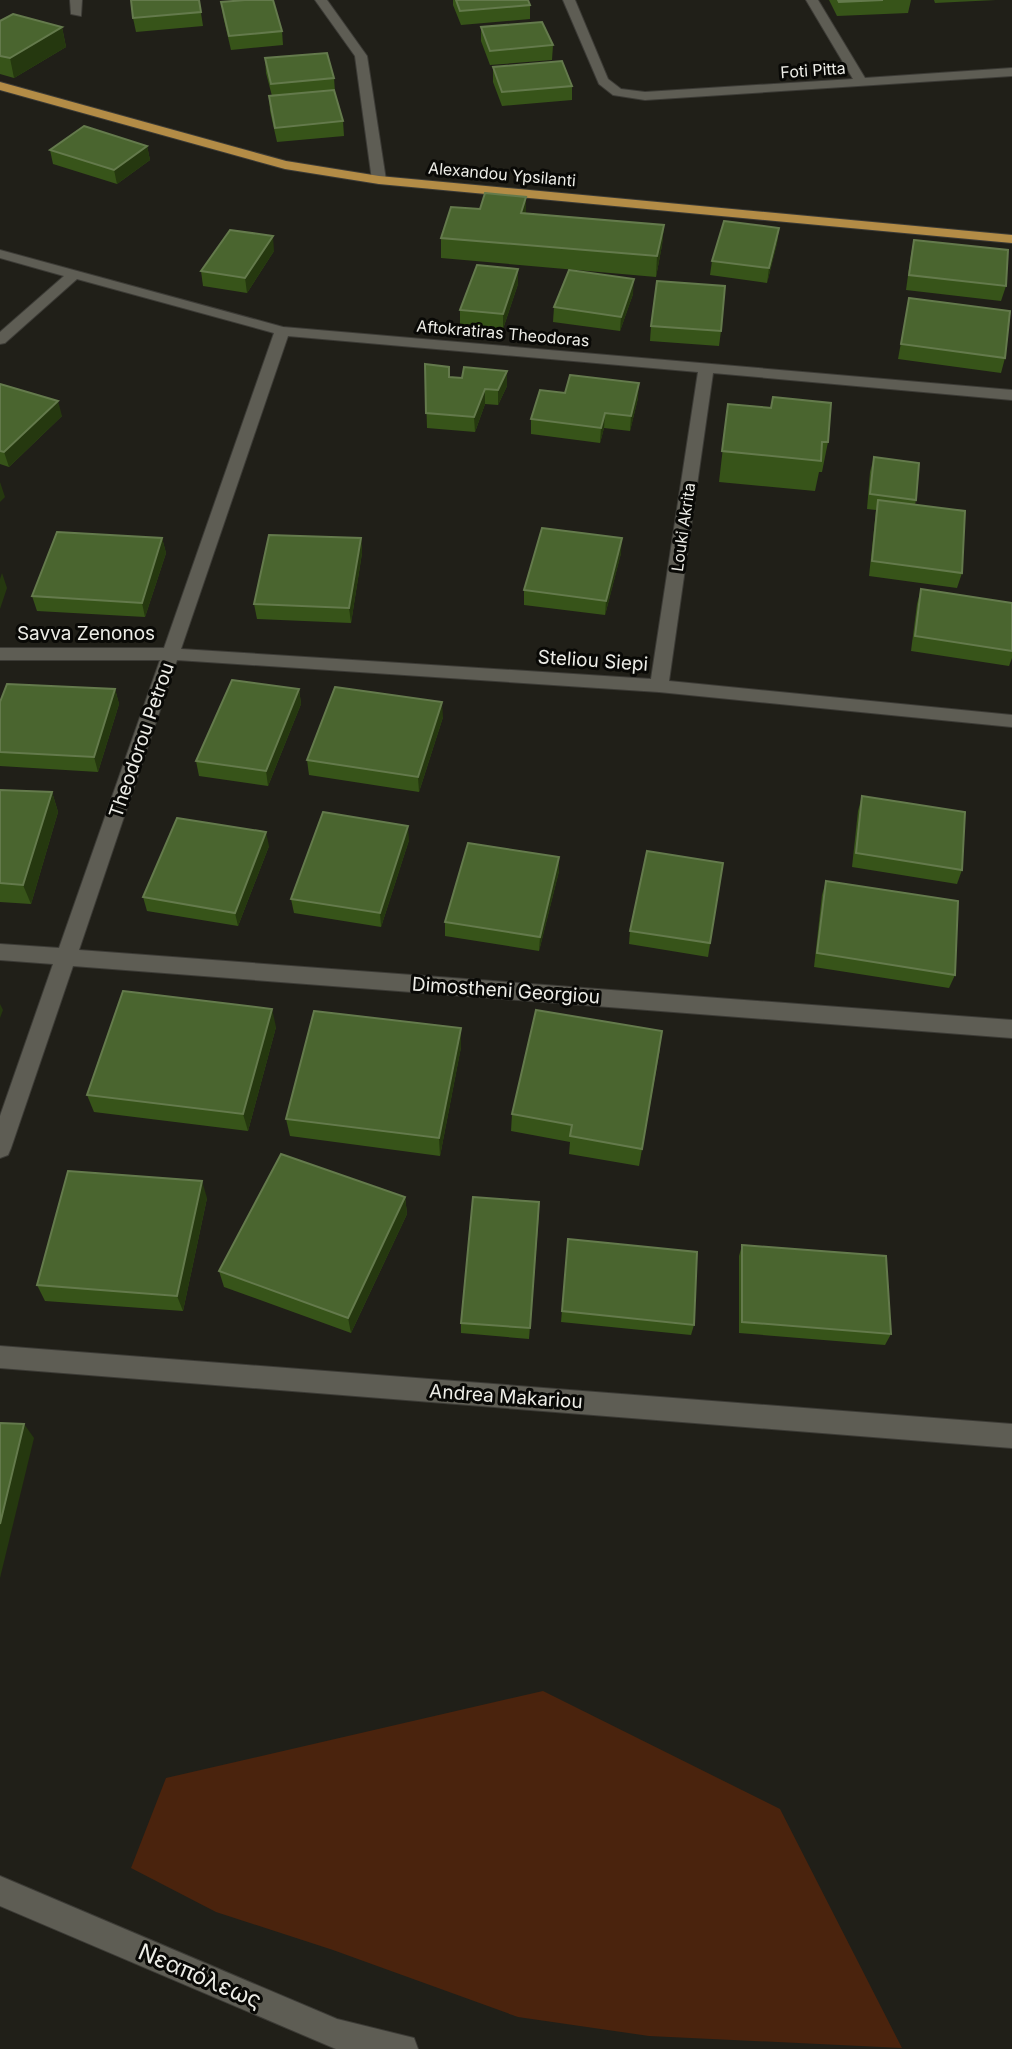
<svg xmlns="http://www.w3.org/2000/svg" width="1012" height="2049" font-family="Inter,sans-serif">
  <rect width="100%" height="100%" fill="#201f18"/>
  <path fill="#4a230d" d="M543,1691L780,1809L902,2048L649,2036L518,2017L333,1950L216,1912L131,1868L166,1778Z"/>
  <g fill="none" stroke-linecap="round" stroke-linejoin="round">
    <g stroke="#3c3b36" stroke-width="2">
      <g id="minor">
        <path d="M70,0H82L81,16L71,14Z"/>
        <path d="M315,0H327L367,56L386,180L384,183L379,184L372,180L355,56Z"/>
        <path d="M563,0H575L608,79L621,89L645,92L853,79L806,0H818L865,78L1012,68V76L645,100L613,95L599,84Z"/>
        <path d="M0,250L283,327L1012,390V400L713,373L669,681L1012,715V727L659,692L177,660L79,950L1012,1020V1038L73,966L11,1148L8,1155L0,1158V1116L53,964L0,960V944L59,948L160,660H0V648H164L274,333L77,279L5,343L0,344V332L64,276L0,258ZM288,336L698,372L651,679L181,649Z"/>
        <path d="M0,1346L1012,1424V1448L0,1368Z"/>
        <path d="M0,1876L337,2019L414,2038L418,2049H336L0,1906Z"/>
      </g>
    </g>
    <g stroke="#3c3b36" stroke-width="2">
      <path id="major" d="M0,82L286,161L379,176L1012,235V243L379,184L285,169L0,90Z"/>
    </g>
    <use href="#minor" fill="#5e5d54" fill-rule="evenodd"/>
    <use href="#major" fill="#b38c46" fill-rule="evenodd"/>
  </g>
  <g fill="#375419">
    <path d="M199,0L203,26L136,32L133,18Z"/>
    <path d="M453,0H528L530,5V19L461,25L453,5Z"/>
    <path d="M829,0H911L908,13L837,16Z"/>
    <path d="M934,0H996L935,3Z"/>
    <path d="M221,2L282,31L283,45L231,50L223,16Z"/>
    <path d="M0,21L62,27L66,47L14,78L0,74Z"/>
    <path d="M481,27L553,45L552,60L490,65L481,41Z"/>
    <path d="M265,58L334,78L335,92L343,121L344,136L277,142L270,111L269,96H272L266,73Z"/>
    <path d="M493,67L572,86V100L502,106L493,82Z"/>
    <path d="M147,146L150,160L117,184L53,164L50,150Z"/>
    <path d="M526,213L664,225L662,245L656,277L441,258V238Z"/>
    <path d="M779,228L777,243L767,283L710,275L712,261Z"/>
    <path d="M914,240L1006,286L1001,301L906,290L911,254Z"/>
    <path d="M274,251L247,293L203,286L201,271Z"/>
    <path d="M518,284L503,329L460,325V310Z"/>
    <path d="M633,294L620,331L553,322L554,307Z"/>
    <path d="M909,298L1005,358L1001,373L898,359Z"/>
    <path d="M651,326L721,331L719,346L650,341Z"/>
    <path d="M425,364L449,367L450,377L507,386L498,405L485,404L475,432L427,428Z"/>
    <path d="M0,384L62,416L9,467L0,464Z"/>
    <path d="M565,393L638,398L630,431L604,428L600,443L531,434V419Z"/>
    <path d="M728,404L771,407L828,442L822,472H819L815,491L719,482Z"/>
    <path d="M874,457L916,500L915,505L962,573L957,588L869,576L876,510L867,509L870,472Z"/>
    <path d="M162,538L166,553L145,617L37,611L32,596Z"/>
    <path d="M361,538L362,553L351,623L257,619L254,604Z"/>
    <path d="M621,553L605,615L524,605V590Z"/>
    <path d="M921,589L1012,603V658L1009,666L911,651L917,604Z"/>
    <path d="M115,689L119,704L98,772L0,766V702Z"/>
    <path d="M299,689L301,704L268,786L199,776L196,761Z"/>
    <path d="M443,717L419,792L309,775L307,760Z"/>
    <path d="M0,790L52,792L58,812L31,904L0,902Z"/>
    <path d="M862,796L962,870L957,884L852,867L858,811Z"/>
    <path d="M409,840L381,927L294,913L291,899Z"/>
    <path d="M269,846L238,926L147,911L143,897Z"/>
    <path d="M559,857V871L539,951L445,936V922Z"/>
    <path d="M723,863L708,957L629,944L630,931Z"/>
    <path d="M826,881L955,975L949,988L814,967L822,895Z"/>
    <path d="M276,1027L248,1131L94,1112L87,1095Z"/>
    <path d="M461,1028V1047L440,1156L290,1136L286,1119Z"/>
    <path d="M660,1049L639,1166L569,1154L570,1142L511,1131L512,1114Z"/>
    <path d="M405,1197L407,1214L351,1333L224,1287L219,1271Z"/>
    <path d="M207,1198L183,1311L45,1301L37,1285Z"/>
    <path d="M539,1214L529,1339L461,1333V1323Z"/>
    <path d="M568,1239L694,1325L691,1335L561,1322Z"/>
    <path d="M742,1245L891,1334L885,1345L739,1333V1256Z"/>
  </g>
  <g fill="#25380f">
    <path d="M62,27L66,47L14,78L10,58Z"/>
    <path d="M147,146L150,160L117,184L114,170Z"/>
    <path d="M526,197V217L521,213Z"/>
    <path d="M664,225L662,245L656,277L657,256Z"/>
    <path d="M779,228L777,243L767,283L769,268Z"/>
    <path d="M273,236L274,251L247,293L245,278Z"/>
    <path d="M518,269V284L503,329V314Z"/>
    <path d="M634,279L633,294L620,331L621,317Z"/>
    <path d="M507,371V386L498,405V390Z"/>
    <path d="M639,383L638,398L630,431L631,416Z"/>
    <path d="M485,389V404L475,432L474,417Z"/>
    <path d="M58,401L62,416L9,467L4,452Z"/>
    <path d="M605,413L604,428L600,443L601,428Z"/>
    <path d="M0,482L5,497L0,502Z"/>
    <path d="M162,538L166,553L145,617L142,603Z"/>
    <path d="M361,538L362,553L351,623L349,608Z"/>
    <path d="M622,538L621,553L605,615L606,601Z"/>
    <path d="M2,573L7,588L0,609V579Z"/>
    <path d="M115,689L119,704L98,772L94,757Z"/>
    <path d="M299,689L301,704L268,786L266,771Z"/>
    <path d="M442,702L443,717L419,792L418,777Z"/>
    <path d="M52,792L58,812L31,904L23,885Z"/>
    <path d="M408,826L409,840L381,927L380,913Z"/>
    <path d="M266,832L269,846L238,926L235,913Z"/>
    <path d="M559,857V871L539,951L540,937Z"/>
    <path d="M0,1004L3,1010L0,1018Z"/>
    <path d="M272,1009L276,1027L248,1131L243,1114Z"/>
    <path d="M461,1028V1047L440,1156L439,1138Z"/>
    <path d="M202,1181L207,1198L183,1311L177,1296Z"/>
    <path d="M405,1197L407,1214L351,1333L348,1318Z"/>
    <path d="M24,1424L34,1438L0,1578V1524Z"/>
  </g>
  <g fill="#4a652f" stroke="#647a4c" stroke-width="2">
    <path d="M131,0H199L201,12L133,18Z"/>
    <path d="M245,0H273L282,31L229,36L221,2Z"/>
    <path d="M456,0H528L530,5L460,11Z"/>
    <path d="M838,0H883L839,2Z"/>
    <path d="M13,14L62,27L10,58L0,56V21Z"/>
    <path d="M542,22L553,45L490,51L481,27Z"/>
    <path d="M327,53L334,78L271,84L265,58Z"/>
    <path d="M562,61L572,86L502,92L493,67Z"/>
    <path d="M334,90L343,121L275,128L269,96Z"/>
    <path d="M84,126L147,146L114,170L50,150Z"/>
    <path d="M485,193L526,197L521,213L664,225L657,256L441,238L451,207L480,209Z"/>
    <path d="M724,221L779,228L769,268L712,261Z"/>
    <path d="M230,230L273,236L245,278L201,271Z"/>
    <path d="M914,240L1008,250L1006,286L909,275Z"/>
    <path d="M477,265L518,269L503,314L460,310Z"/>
    <path d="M569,270L634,279L621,317L554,307Z"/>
    <path d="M657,281L725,286L721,331L651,326Z"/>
    <path d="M909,298L1010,311L1005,358L901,344Z"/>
    <path d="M425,364L449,367V377L462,378L464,367L507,371L498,390L485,389L474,417L426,413Z"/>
    <path d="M570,375L639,383L631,416L605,413L601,428L531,419L540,390L565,393Z"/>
    <path d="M0,384L58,401L4,452L0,451Z"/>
    <path d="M773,397L831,403L828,442H822L821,461L722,451L728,404L771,408Z"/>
    <path d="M874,457L919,463L916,500L870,494Z"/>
    <path d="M878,500L965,511L962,573L872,561Z"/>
    <path d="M542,528L622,538L606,601L524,590Z"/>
    <path d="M57,532L162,538L142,603L32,596Z"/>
    <path d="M269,535L361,538L349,608L254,604Z"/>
    <path d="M921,589L1012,603V651L915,636Z"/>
    <path d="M232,680L299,689L266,771L196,761Z"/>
    <path d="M7,684L115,689L94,757L0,752V702Z"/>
    <path d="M335,687L442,702L418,777L307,760Z"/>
    <path d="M0,790L52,792L23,885L0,883Z"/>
    <path d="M862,796L965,812L962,870L856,853Z"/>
    <path d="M323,812L408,826L380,913L291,899Z"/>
    <path d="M177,818L266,832L235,913L143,897Z"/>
    <path d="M468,843L559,857L540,937L445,922Z"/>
    <path d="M647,851L723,863L710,943L630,931Z"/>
    <path d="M826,881L958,901L955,975L817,953Z"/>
    <path d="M123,991L272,1009L243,1114L87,1095Z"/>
    <path d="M536,1010L662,1031L642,1149L570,1136L572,1125L512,1114Z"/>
    <path d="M314,1011L461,1028L439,1138L286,1119Z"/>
    <path d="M281,1154L405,1197L348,1318L219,1271Z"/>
    <path d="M68,1171L202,1181L177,1296L37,1285Z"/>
    <path d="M473,1197L539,1202L530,1328L461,1323Z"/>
    <path d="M568,1239L697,1252L694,1325L562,1311Z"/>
    <path d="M742,1245L886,1256L891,1334L742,1322Z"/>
    <path d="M0,1423L24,1424L0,1524Z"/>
  </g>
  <g text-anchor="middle" stroke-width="6" stroke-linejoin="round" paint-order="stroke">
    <g font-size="16" fill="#edede7" stroke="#090906">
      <text transform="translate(813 70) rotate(-4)" y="6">Foti Pitta</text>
      <text transform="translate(502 174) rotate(5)" y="6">Alexandou Ypsilanti</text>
      <text transform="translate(503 333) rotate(5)" y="6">Aftokratiras Theodoras</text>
      <text transform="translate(683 527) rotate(-82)" y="6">Louki Akrita</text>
    </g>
    <g font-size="19" fill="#edede7" stroke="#090906">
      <text x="86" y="640">Savva Zenonos</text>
      <text transform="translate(593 660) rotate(4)" y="7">Steliou Siepi</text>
      <text transform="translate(141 740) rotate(-71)" y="7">Theodorou Petrou</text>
      <text transform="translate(506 990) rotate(4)" y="7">Dimostheni Georgiou</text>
      <text transform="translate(506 1396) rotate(4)" y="7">Andrea Makariou</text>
    </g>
    <g font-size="23" fill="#edede7" stroke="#090906">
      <text transform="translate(200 1976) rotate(23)" y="8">Νεαπόλεως</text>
    </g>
  </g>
</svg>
